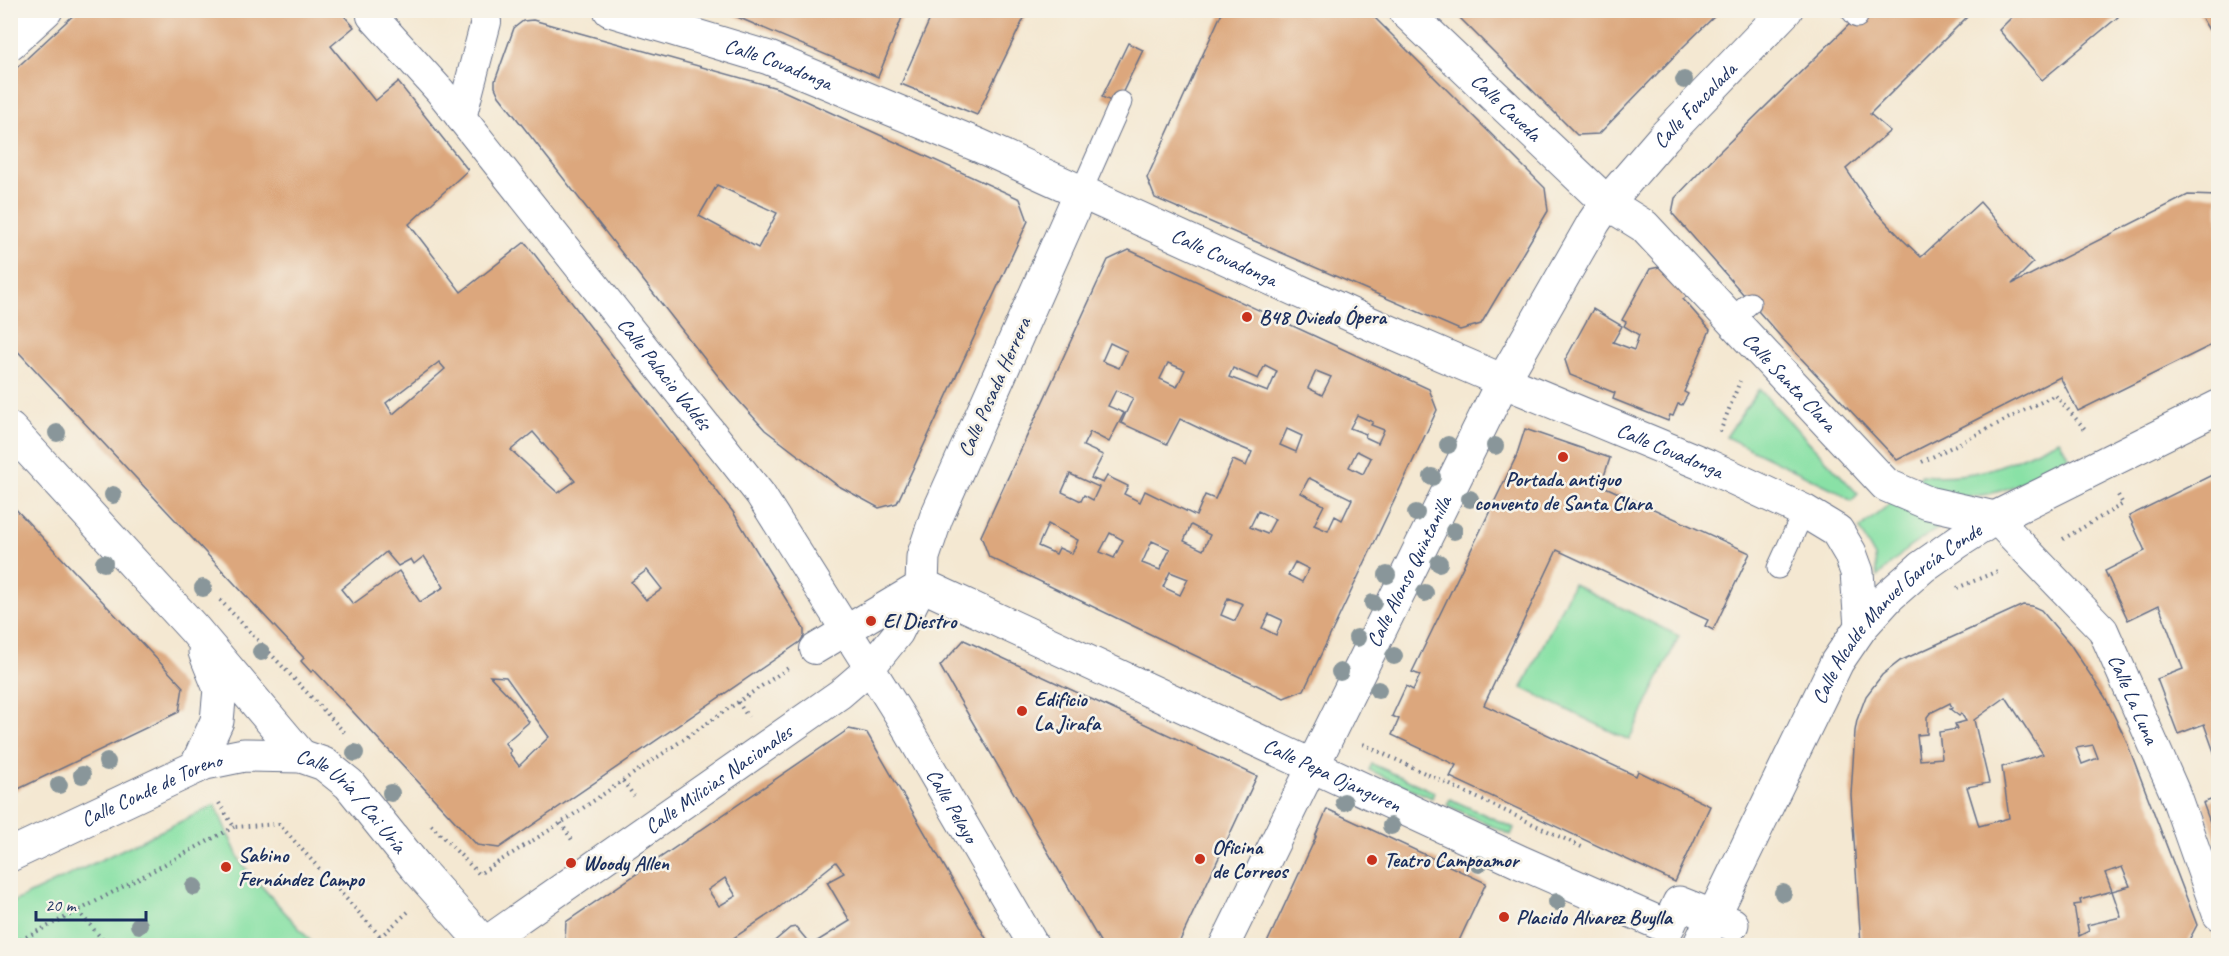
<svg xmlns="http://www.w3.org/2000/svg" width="2229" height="956" font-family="Caveat,sans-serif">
  <rect width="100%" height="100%" fill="#f7f3e8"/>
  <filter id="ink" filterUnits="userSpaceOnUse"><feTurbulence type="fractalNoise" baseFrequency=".0167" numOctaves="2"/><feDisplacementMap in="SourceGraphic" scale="12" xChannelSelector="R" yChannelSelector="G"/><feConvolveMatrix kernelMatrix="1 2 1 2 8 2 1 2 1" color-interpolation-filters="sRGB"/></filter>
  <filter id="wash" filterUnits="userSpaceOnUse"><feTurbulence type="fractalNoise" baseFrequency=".008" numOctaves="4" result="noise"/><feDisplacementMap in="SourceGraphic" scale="24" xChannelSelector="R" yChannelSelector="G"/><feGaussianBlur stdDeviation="1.35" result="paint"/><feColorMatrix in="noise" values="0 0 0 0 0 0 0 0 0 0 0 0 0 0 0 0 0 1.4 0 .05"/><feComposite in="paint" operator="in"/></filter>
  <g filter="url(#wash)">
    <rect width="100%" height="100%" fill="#f4e8d2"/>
    <g fill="#89e1a6" stroke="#528882" stroke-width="1.5">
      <path d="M1759,389L1858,494L1851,501L1835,490L1726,437Z"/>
      <path d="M2059,440L2069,457C2036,475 2001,499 1962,496C1947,495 1931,490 1916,487L1921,475C1980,480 2007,464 2059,440Z"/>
      <path d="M1892,502L1949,521L1908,548L1877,577L1875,557L1859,529Z"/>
      <path d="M1573,584L1679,636L1629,740L1522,688Z"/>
      <path d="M1372,764L1434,792L1432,798L1369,770Z"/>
      <path d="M1450,799L1514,828L1511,835L1447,805Z"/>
      <path d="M215,805L241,863L314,945H11V903Z"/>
    </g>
    <g id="blocks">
      <g fill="#dca77d" fill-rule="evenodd">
        <path d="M79,10H339L354,27L331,46L375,101L398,82L468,170L409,224L461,292L525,242L733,512L804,629V636L800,642L499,848L477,845L314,670L311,672L301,661L304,658L10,343V74ZM439,362L445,369L393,414L386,403ZM533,432L575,481L558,493L511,450ZM386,552L398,566L411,559L414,564L424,556L444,587L420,602L399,571L353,604L341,589ZM647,570L662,589L646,600L631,582ZM490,676L506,677L549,737L519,766L509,753L511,751L505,743L529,722L514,701Z"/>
        <path d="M721,10H905L878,77Z"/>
        <path d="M934,10H976L987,15L989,10H1028L977,115L901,84Z"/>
        <path d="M1223,10H1367L1545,188L1548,211L1481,324L1460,330L1155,198L1147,178Z"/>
        <path d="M1452,10H1721L1683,47L1599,134L1577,135Z"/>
        <path d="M1864,10H1974L1870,114L1890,131L1846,169L1872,207L1903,240L1921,257L1980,202L2033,263L2012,284L2188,195L2218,196V342L2078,411L2060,377L1897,460L1780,336L1672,213L1675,198L1718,153Z"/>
        <path d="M2008,10H2110L2118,17L2042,80L1999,30L2013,16Z"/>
        <path d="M2197,10H2218V21L2209,30Z"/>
        <path d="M533,20L777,88L1020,199L1028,221L897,503L879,508L837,485L765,430L729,390L499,96L495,87V81L514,28L523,21ZM717,185L777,213L758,248L699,216Z"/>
        <path d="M1128,43L1143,50L1117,104L1102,97Z"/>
        <path d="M1129,250L1429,389L1437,410L1377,537L1304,690L1284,698L989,557L981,536L1108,260ZM1110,343L1127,351L1119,368L1102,361ZM1168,363L1185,370L1177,387L1160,379ZM1265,365L1277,371L1268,392L1229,377L1233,368L1258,379ZM1316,371L1331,377L1322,395L1308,388ZM1116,390L1133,398L1121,423L1167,444L1180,419L1228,442L1252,452L1246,466L1233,460L1215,499L1205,495L1196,516L1145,491L1140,502L1124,494L1128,486L1107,476L1103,483L1091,478L1103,455L1083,446L1090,432L1109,442L1124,413L1108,406ZM1357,415L1373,422L1371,425L1384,430L1378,443L1365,437L1366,434L1350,428ZM1287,429L1302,436L1296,452L1280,445ZM1357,451L1371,458L1363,474L1349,467ZM1070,474L1099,487L1093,500L1084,495L1081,501L1062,492ZM1309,478L1352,499L1342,520L1335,516L1328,531L1314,525L1324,505L1301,493ZM1258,511L1275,519L1267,534L1250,527ZM1048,524L1078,540L1072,554L1059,548L1056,554L1038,546ZM1191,525L1210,535L1203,550L1184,541ZM1110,533L1123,540L1114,558L1100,552ZM1152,541L1170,549L1160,570L1142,563ZM1295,562L1309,569L1302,582L1288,575ZM1170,572L1188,579L1180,595L1163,587ZM1228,598L1243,604L1235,621L1221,615ZM1269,614L1282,620L1276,635L1262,628Z"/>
        <path d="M1659,267L1687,296L1683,299L1710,330L1684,392L1688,394L1682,405L1678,404L1673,416L1670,415L1668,421L1613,399L1615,393L1570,375L1565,360L1593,309L1622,326L1613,342L1634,350L1639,335L1624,326L1626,322L1622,320L1650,269Z"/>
        <path d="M1525,429L1610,458L1601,485L1750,553L1713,630L1705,626L1708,620L1557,550L1484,705L1636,776L1638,771L1710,806L1675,882L1450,777L1456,765L1392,735L1399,719L1392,716L1406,686L1413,690L1420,675L1412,672L1516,457Z"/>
        <path d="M2218,472V577L2216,580L2218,586V763L2204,724L2178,734L2157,679L2183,669L2159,605L2128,620L2105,571L2145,551L2129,516Z"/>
        <path d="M10,503L183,687L179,712L10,793Z"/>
        <path d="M2023,605L2032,606L2041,610L2070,644L2105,697L2126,740L2197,925L2187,944L2016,945V942H2004V945H1861L1851,795L1855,731L1857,720L1866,696L1882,675L1900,661ZM2006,697L2043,754L2002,767L2009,818L1979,826L1967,787L1989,783L1974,720ZM1950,703L1952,708L1950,709L1959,716L1961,713L1966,721L1955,724L1957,729L1939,732L1942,758L1920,760L1917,735L1927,734V717L1930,713ZM2093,745L2098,758L2082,764L2076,748ZM2122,867L2130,886L2112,891L2121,917L2087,925L2089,931L2079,936L2074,905L2081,904L2080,900L2112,891L2105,873Z"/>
        <path d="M964,640L1257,776L1178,945H1102L940,666Z"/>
        <path d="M849,729L867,733L990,945H770L790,928L796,927L811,945L850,921L827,882L844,873L836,862L777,909L723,945H570L565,940L566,922ZM725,878L736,896L719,906L708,890Z"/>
        <path d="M2218,797V844L2203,803Z"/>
        <path d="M1327,809L1486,883L1457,945H1266L1316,837H1315Z"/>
      </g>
    </g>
  </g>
  <g filter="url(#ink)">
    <use href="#blocks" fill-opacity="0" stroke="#677087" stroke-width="1.5"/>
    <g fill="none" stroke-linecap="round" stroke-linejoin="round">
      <g stroke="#677087" stroke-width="23">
        <g id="service">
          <path d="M1851,10L1857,17"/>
          <path d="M1081,192L1121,102"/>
          <path d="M1731,320L1750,303"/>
          <path d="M1778,568L1804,511"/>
        </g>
      </g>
      <g stroke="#677087" stroke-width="32">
        <g id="pedestrian">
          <path id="s1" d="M372,16L440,91L760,494L900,716L1034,946"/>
          <path d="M461,118L486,22"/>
          <path id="s2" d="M1995,518L2103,630L2174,791L2218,915"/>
          <path d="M815,649L922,585"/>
          <path id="s3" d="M484,943L840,694L869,669L898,633L922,585"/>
          <path d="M1224,946L1313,765"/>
        </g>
      </g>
      <g stroke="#677087" stroke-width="35">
        <g id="minor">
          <path id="s4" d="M1404,10L1607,203L1644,226L1886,485L1928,503L1995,518"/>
          <path d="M10,43L46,10"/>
          <path id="s5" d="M1081,192L936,518L923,557L922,585L1520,862L1668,927L1679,903L1732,924"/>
          <path d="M10,429L194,629L301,756"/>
          <path id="s6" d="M1313,765L1503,381L1594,222L1607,203L1664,137L1786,10"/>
          <path d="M196,767L217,721L220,689L205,652"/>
        </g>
      </g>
      <g stroke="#677087" stroke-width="35">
        <g id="tertiary">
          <path id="s7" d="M610,10L769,58L980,146L1369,323L1503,381L1708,466L1804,511L1837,531L1850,553L1857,572L1861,627"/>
          <path id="s8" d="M10,855L205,763L244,755L301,756L324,764L349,784L415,866L486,946"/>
          <path id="s9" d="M1699,946L1837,662L1861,627L1889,596L1922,567L1959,541L1995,518L2218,407"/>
        </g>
      </g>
      <g stroke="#677087" stroke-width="4" stroke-dasharray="1.5 4.5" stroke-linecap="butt">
        <path d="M1720,432L1740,381"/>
        <path d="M1922,462L2055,395L2085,429"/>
        <path d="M2063,539L2123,504L2118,495"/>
        <path d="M1957,588L2000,570"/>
        <path d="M220,600L346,734"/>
        <path d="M738,702L748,717"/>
        <path d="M1363,744L1584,848"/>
        <path d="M623,781L634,796"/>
        <path d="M219,803L234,827L279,824L389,946"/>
        <path d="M561,823L572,840"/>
        <path d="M431,825L479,874L561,823L788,668"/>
        <path d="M78,911L108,946"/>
        <path d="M380,937L409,911"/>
        <path d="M10,945L78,911L234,827"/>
      </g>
      <use href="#service" stroke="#fff" stroke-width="21"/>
      <use href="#pedestrian" stroke="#fff" stroke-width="30"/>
      <use href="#minor" stroke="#fff" stroke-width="33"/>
      <use href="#tertiary" stroke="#fff" stroke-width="33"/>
    </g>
    <g fill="#89969a">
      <circle cx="1684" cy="80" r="9"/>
      <circle cx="57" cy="433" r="9"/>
      <circle cx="1448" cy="445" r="9"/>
      <circle cx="1495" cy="446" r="9"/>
      <circle cx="1432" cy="477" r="9"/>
      <circle cx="113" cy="495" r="9"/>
      <circle cx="1470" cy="499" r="9"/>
      <circle cx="1416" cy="513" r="9"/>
      <circle cx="1454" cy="531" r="9"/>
      <circle cx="104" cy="563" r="9"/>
      <circle cx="1439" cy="563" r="9"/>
      <circle cx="1387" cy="575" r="9"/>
      <circle cx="203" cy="588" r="9"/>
      <circle cx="1425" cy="593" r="9"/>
      <circle cx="1373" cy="603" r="9"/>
      <circle cx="1357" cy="638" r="9"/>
      <circle cx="261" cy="652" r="9"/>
      <circle cx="1394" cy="656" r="9"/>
      <circle cx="1340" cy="672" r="9"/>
      <circle cx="1378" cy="690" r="9"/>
      <circle cx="355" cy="753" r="9"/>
      <circle cx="107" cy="762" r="9"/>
      <circle cx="82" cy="775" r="9"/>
      <circle cx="59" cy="785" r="9"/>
      <circle cx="391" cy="793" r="9"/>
      <circle cx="1344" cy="802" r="9"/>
      <circle cx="1391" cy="826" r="9"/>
      <circle cx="1479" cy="864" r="9"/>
      <circle cx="194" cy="887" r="9"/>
      <circle cx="1783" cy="893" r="9"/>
      <circle cx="1557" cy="902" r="9"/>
      <circle cx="139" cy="925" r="9"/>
    </g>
  </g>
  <g fill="#c8321e" stroke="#f7f3e8" stroke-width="2">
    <circle cx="1247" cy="317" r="6"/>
    <circle cx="1563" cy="457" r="6"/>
    <circle cx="871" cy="621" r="6"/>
    <circle cx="1022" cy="711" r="6"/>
    <circle cx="1200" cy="859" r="6"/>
    <circle cx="1372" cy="860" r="6"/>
    <circle cx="571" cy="863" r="6"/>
    <circle cx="226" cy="867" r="6"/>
    <circle cx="1504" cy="917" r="6"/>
  </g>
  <g text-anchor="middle" stroke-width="5" stroke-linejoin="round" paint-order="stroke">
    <g font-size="21" fill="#1b2f5e" stroke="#f7f3e8">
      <text dy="7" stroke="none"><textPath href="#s7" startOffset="177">Calle Covadonga</textPath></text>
      <text dy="7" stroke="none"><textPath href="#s6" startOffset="766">Calle Foncalada</textPath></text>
      <text dy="7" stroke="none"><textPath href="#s4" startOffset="141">Calle Caveda</textPath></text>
      <text dy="7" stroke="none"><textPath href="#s7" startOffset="663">Calle Covadonga</textPath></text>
      <text dy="7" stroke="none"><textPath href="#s1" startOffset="462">Calle Palacio Valdés</textPath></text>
      <text dy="7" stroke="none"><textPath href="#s4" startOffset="537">Calle Santa Clara</textPath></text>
      <text transform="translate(994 387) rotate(-66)" y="7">Calle Posada Herrera</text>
      <text dy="7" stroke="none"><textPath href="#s7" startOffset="1149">Calle Covadonga</textPath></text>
      <text dy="7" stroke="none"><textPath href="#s6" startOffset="216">Calle Alonso Quintanilla</textPath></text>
      <text dy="7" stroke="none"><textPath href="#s9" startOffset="392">Calle Alcalde Manuel García Conde</textPath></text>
      <text dy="7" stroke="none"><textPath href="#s2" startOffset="231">Calle La Luna</textPath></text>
      <text dy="7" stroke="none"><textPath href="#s5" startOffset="878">Calle Pepa Ojanguren</textPath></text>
      <text dy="7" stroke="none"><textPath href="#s3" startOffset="286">Calle Milicias Nacionales</textPath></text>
      <text dy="7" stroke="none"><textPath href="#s8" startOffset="156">Calle Conde de Toreno</textPath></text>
      <text dy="7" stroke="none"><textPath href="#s8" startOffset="381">Calle Uría / Cai Uría</textPath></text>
      <text dy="7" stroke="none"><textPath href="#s1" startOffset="982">Calle Pelayo</textPath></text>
    </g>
    <g font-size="21" font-weight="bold" fill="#1b2f5e" stroke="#f7f3e8" text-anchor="start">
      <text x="1259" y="324">B48 Oviedo Ópera</text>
      <text x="1563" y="486" text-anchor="middle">Portada antiguo<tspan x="1563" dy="24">convento de Santa Clara</tspan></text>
      <text x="883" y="628">El Diestro</text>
      <text x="1034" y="706">Edificio<tspan x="1034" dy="24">La Jirafa</tspan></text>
      <text x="1212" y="854">Oficina<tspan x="1212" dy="24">de Correos</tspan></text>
      <text x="238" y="862">Sabino<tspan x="238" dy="24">Fernández Campo</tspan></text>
      <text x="1384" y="867">Teatro Campoamor</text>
      <text x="583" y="870">Woody Allen</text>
      <text x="1516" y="924">Placido Alvarez Buylla</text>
    </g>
  </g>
  <rect width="2229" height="956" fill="none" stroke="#f7f3e8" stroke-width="36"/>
  <path d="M36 911v9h110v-9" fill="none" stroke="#1b2f5e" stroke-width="3"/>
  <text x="45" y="911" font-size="18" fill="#1b2f5e" stroke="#f7f3e8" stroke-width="4.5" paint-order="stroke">20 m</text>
</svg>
